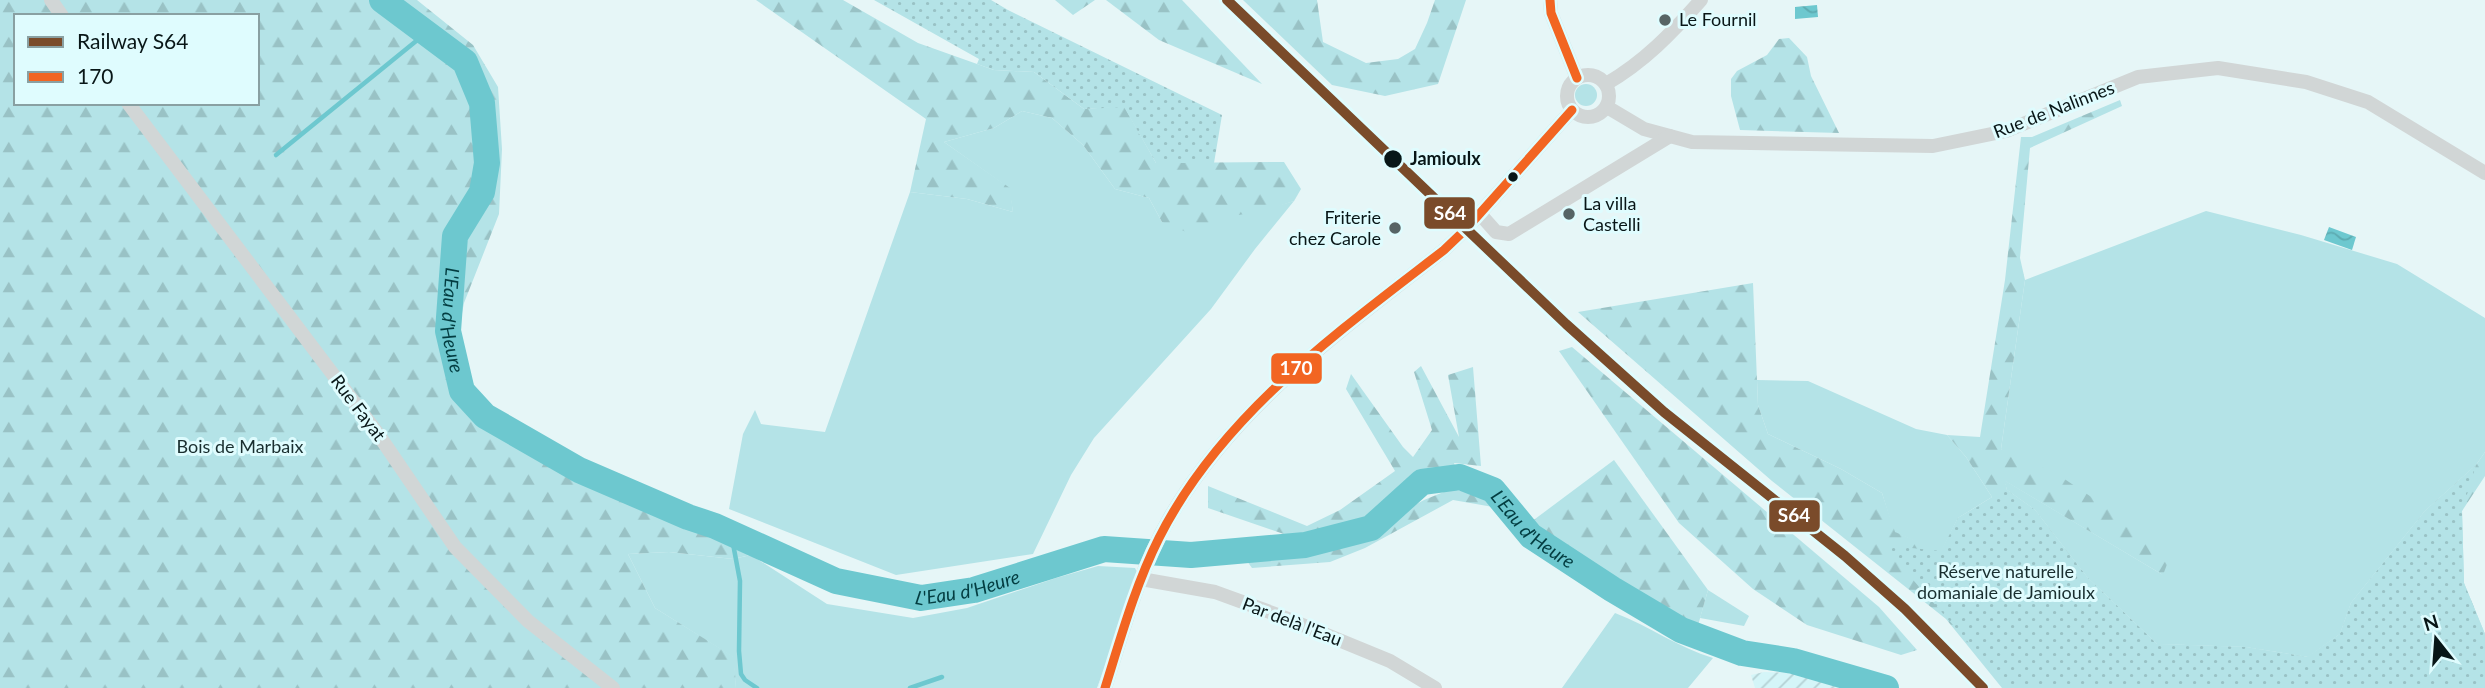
<svg xmlns="http://www.w3.org/2000/svg" width="2485" height="688" font-family="Lato,sans-serif">
  <defs>
    <pattern id="industrial-furrows" width="10" height="10" patternUnits="userSpaceOnUse" patternTransform="scale(1.75)"><rect width="10" height="10" fill="#d4f5f8"/><path d="M-1 1l2-2M0 10L10 0M9 11l2-2" fill="none" stroke="#b4d1d4"/></pattern>
    <pattern id="forest-firs" width="22" height="20" patternUnits="userSpaceOnUse" patternTransform="scale(1.75)"><rect width="22" height="20" fill="#b4e3e7"/><path d="M5 1l3.5 6h-7zM16 11l3.5 6h-7z" fill="#99c2c5"/></pattern>
    <pattern id="park-dots" width="8" height="8" patternUnits="userSpaceOnUse" patternTransform="scale(1.75)"><rect width="8" height="8" fill="#b4e3e7"/><path d="M2 2h.1M6 6h.1" fill="none" stroke="#99c2c5" stroke-width="1.8" stroke-linecap="round"/></pattern>
    <pattern id="water-waves" width="16" height="10" patternUnits="userSpaceOnUse" patternTransform="scale(1.75)"><rect width="16" height="10" fill="#6dc8cf"/><path d="M0 5q4-4 8 0t8 0" fill="none" stroke="#5dabb1"/></pattern>
  </defs>
  <rect width="100%" height="100%" fill="#e6f6f7"/>
  <path fill="url(#industrial-furrows)" d="M1764,672L1806,673L1851,683L1864,688H1755L1751,675Z"/>
  <g fill="#b4e3e7">
    <circle cx="1586" cy="95" r="11"/>
    <path d="M1022,111L1052,118L1083,145L1115,189L1149,198L1162,222C1207,219 1250,215 1294,201L1255,249L1211,309L1094,438L1071,475L1033,554L896,575L729,509L743,434L755,410L761,424L825,432L910,192L967,199L1013,212L1009,188L944,142L994,128Z"/>
    <path d="M2206,211L2301,235L2397,264L2485,318V452L2476,465L2425,511L2351,603L2340,634L2308,657L2245,647L2157,644L2087,577L2035,510L2007,490L2004,480L2163,575L2001,449L2025,280Z"/>
    <path d="M1757,380L1808,381L1916,429L1947,435L1966,457L1992,497L1958,518L1941,552L1894,532L1882,493L1841,469L1768,434L1758,405Z"/>
    <path d="M669,552L733,559L751,555L827,604L913,618L967,608L1056,578L1098,566L1135,568L1138,574L1097,688H736L733,657L655,608L628,554Z"/>
    <path d="M1708,590L1749,616L1744,626L1700,618Z"/>
    <path d="M1615,613C1649,626 1679,648 1713,658L1688,688H1562Z"/>
  </g>
  <g fill="url(#forest-firs)" fill-rule="evenodd">
    <path d="M0,0H417L473,45L498,87L502,149L499,214L464,303L460,323L463,357L475,388L509,441L620,498L790,546L733,559L669,552L628,554L655,608L734,657L736,688H0ZM16,16H257V103H16Z"/>
    <path d="M756,0H843L918,43L994,70L1034,72L1084,109L1124,106L1156,163L1284,162L1301,189L1294,201L1264,211L1219,218L1201,238L1162,222L1149,198L1115,189L1083,145L1052,118L1022,111L994,128L944,142L1010,188L1013,212L967,199L910,192L926,119Z"/>
    <path d="M1055,0H1095L1073,15Z"/>
    <path d="M1106,0H1182L1262,84L1159,40Z"/>
    <path d="M1243,0H1317L1323,42L1366,63L1398,59L1415,49L1427,23L1435,0H1466L1438,84L1385,96L1332,85Z"/>
    <path d="M1789,38L1807,57L1811,76L1839,133L1740,130L1731,96V79L1737,71L1767,55L1779,39Z"/>
    <path d="M2120,100L2122,106L2030,148L2020,258L2025,280L2001,449L2057,474L2172,551L2163,575L2005,481L2007,490L2035,510L2087,577L2157,644L2245,647L2307,657L2340,634L2351,603L2425,511L2476,465L2485,452V476L2462,511L2464,583L2485,634V688H2002L1946,619L1772,481L1578,312L1753,283L1758,405L1768,434L1841,469L1882,493L1895,532L1941,551L1958,518L1992,497L1966,457L1947,435L1980,437L2005,280L2021,137H2032Z"/>
    <path d="M1572,347L1879,607L1917,650L1901,655L1807,625L1753,589L1679,523L1559,351Z"/>
    <path d="M1421,366L1459,437L1448,375L1473,367L1481,466L1454,463L1461,481L1401,496L1363,523L1304,541L1208,508V486L1307,526L1340,510L1395,471L1346,389L1351,374L1403,447L1413,457L1432,430L1414,372Z"/>
    <path d="M1614,460L1708,590L1697,629L1578,560L1531,522Z"/>
    <path d="M1451,489L1494,497L1493,507L1453,500L1365,548L1330,562L1252,568L1247,561L1336,547L1424,500Z"/>
  </g>
  <g fill="url(#park-dots)">
    <path d="M874,0H991L1008,10L1222,115L1214,163H1156L1124,107L1084,109L1034,72L994,70L977,64L979,59Z"/>
    <path d="M2476,465L2462,511L2464,583L2485,634V688H2009L1882,545L1941,551L1958,518L2007,490L2035,510L2087,577L2157,644L2245,647L2308,657L2340,634L2351,603L2425,511Z"/>
  </g>
  <g fill="url(#water-waves)">
    <path d="M1817,5L1818,17L1795,19V7Z"/>
    <path d="M2329,227L2356,237L2352,250L2324,240Z"/>
  </g>
  <g fill="none" stroke-linecap="round" stroke-linejoin="round">
    <g stroke="#6dc8cf" stroke-width="4.5">
      <path d="M276,155L426,33"/>
      <path d="M731,533L740,581L739,651L741,674L745,680L757,688"/>
      <path d="M910,688L942,677"/>
    </g>
    <path stroke="#6dc8cf" stroke-width="26" id="s1" d="M382,0L465,62L482,103L487,163L482,192L455,236L448,331L462,391L485,416L579,470L688,517L715,526L836,581L921,598L974,590L1104,549L1191,555L1305,545L1371,528L1422,482L1460,477L1493,490L1531,536L1612,589L1681,630L1742,653L1793,661L1886,688"/>
    <g stroke="#d1d6d6" stroke-width="14">
      <path d="M51,0L62,16"/>
      <path d="M1550,0L1551,13L1577,78"/>
      <circle cx="1588" cy="96" r="21"/>
      <path d="M1606,84C1644,62 1672,33 1701,0"/>
      <path d="M128,103L378,434L455,547L528,621L613,688"/>
      <path d="M1607,107L1644,129L1692,142L1933,146L2006,131L2138,77L2218,68L2306,82L2368,102L2485,173"/>
      <path d="M1480,214L1496,232L1509,234L1670,136"/>
      <path d="M1141,579L1215,592L1278,615L1390,661L1435,688"/>
      <path d="M1105,688C1123,631 1139,571 1169,519C1234,406 1343,329 1444,250L1466,229L1572,110"/>
    </g>
    <g stroke="#dffcfe" stroke-width="14">
      <g id="bus-1">
        <path d="M1550,0L1551,13L1577,78"/>
        <path d="M1105,688C1121,637 1135,586 1159,538C1221,415 1338,332 1444,250L1466,229L1572,110"/>
      </g>
    </g>
    <use href="#bus-1" stroke="#f26522" stroke-width="9"/>
    <g stroke="#dffcfe" stroke-width="16">
      <path id="rail-1" d="M1227,0L1566,324L1664,412L1845,556L1905,609L1983,688"/>
    </g>
    <use href="#rail-1" stroke="#7a4b2a" stroke-width="10"/>
  </g>
  <g fill="#566465" stroke="#dffcfe" stroke-width="2.5">
    <circle cx="1665" cy="20" r="7"/>
    <circle cx="1569" cy="214" r="7"/>
    <circle cx="1395" cy="228" r="7"/>
  </g>
  <g fill="#081617" stroke="#dffcfe" stroke-width="2.5">
    <circle cx="1393" cy="159" r="10"/>
    <circle cx="1513" cy="177" r="6"/>
  </g>
  <g text-anchor="middle" stroke-width="6" stroke-linejoin="round" paint-order="stroke">
    <g font-size="18" fill="#081617" stroke="#dffcfe" text-anchor="start">
      <text x="1679" y="26">Le Fournil</text>
      <text x="1583" y="210">La villa<tspan x="1583" dy="21">Castelli</tspan></text>
      <text x="1381" y="224" text-anchor="end">Friterie<tspan x="1381" dy="21">chez Carole</tspan></text>
    </g>
    <g font-size="18" fill="#081617" stroke="#dffcfe">
      <text transform="translate(2054 110) rotate(-21)" y="6">Rue de Nalinnes</text>
      <text transform="translate(358 408) rotate(53)" y="6">Rue Fayat</text>
      <text transform="translate(1292 622) rotate(21)" y="6">Par delà l'Eau</text>
    </g>
    <g font-size="18" font-weight="bold" fill="#081617" stroke="#dffcfe" text-anchor="start">
      <text x="1410" y="165">Jamioulx</text>
    </g>
    <g font-size="18" fill="#192e2f" stroke="#dffcfe">
      <text x="240" y="453">Bois de Marbaix</text>
      <text x="2006" y="578">Réserve naturelle<tspan x="2006" dy="21">domaniale de Jamioulx</tspan></text>
    </g>
    <g font-size="19" font-style="italic" fill="#033d41" stroke="#dffcfe">
      <text dy="7" stroke="none"><textPath href="#s1" startOffset="374">L'Eau d'Heure</textPath></text>
      <text dy="7" stroke="none"><textPath href="#s1" startOffset="1614">L'Eau d'Heure</textPath></text>
      <text dy="7" stroke="none"><textPath href="#s1" startOffset="1003">L'Eau d'Heure</textPath></text>
    </g>
  </g>
  <g stroke="#dffcfe" stroke-width="2.5">
    <rect x="1423" y="196" width="53" height="34" rx="7" fill="#7a4b2a"/>
    <rect x="1270" y="352" width="53" height="33" rx="7" fill="#f26522"/>
    <rect x="1768" y="499" width="53" height="34" rx="7" fill="#7a4b2a"/>
  </g>
  <g font-size="19" text-anchor="middle" font-weight="bold" fill="#fff">
    <text x="1450" y="220">S64</text>
    <text x="1296" y="375">170</text>
    <text x="1794" y="522">S64</text>
  </g>
  <rect x="14" y="14" width="245" height="91" fill="#dffcfe" stroke="#89a0a2" stroke-width="2"/>
  <rect x="28" y="37" width="35" height="10" fill="#7a4b2a" stroke="#89a0a2" stroke-width="2"/>
  <text x="77" y="49" font-size="21" fill="#081617">Railway S64</text>
  <rect x="28" y="72" width="35" height="10" fill="#f26522" stroke="#89a0a2" stroke-width="2"/>
  <text x="77" y="84" font-size="21" fill="#081617">170</text>
  <g transform="translate(2436 639) rotate(343)" stroke="#dffcfe" stroke-width="5" paint-order="stroke">
  <path d="M0-5L12 26L0 18L-12 26Z" fill="#081617"/>
  <text y="-10" font-size="19" font-weight="bold" text-anchor="middle" fill="#081617">N</text>
  </g>
</svg>
